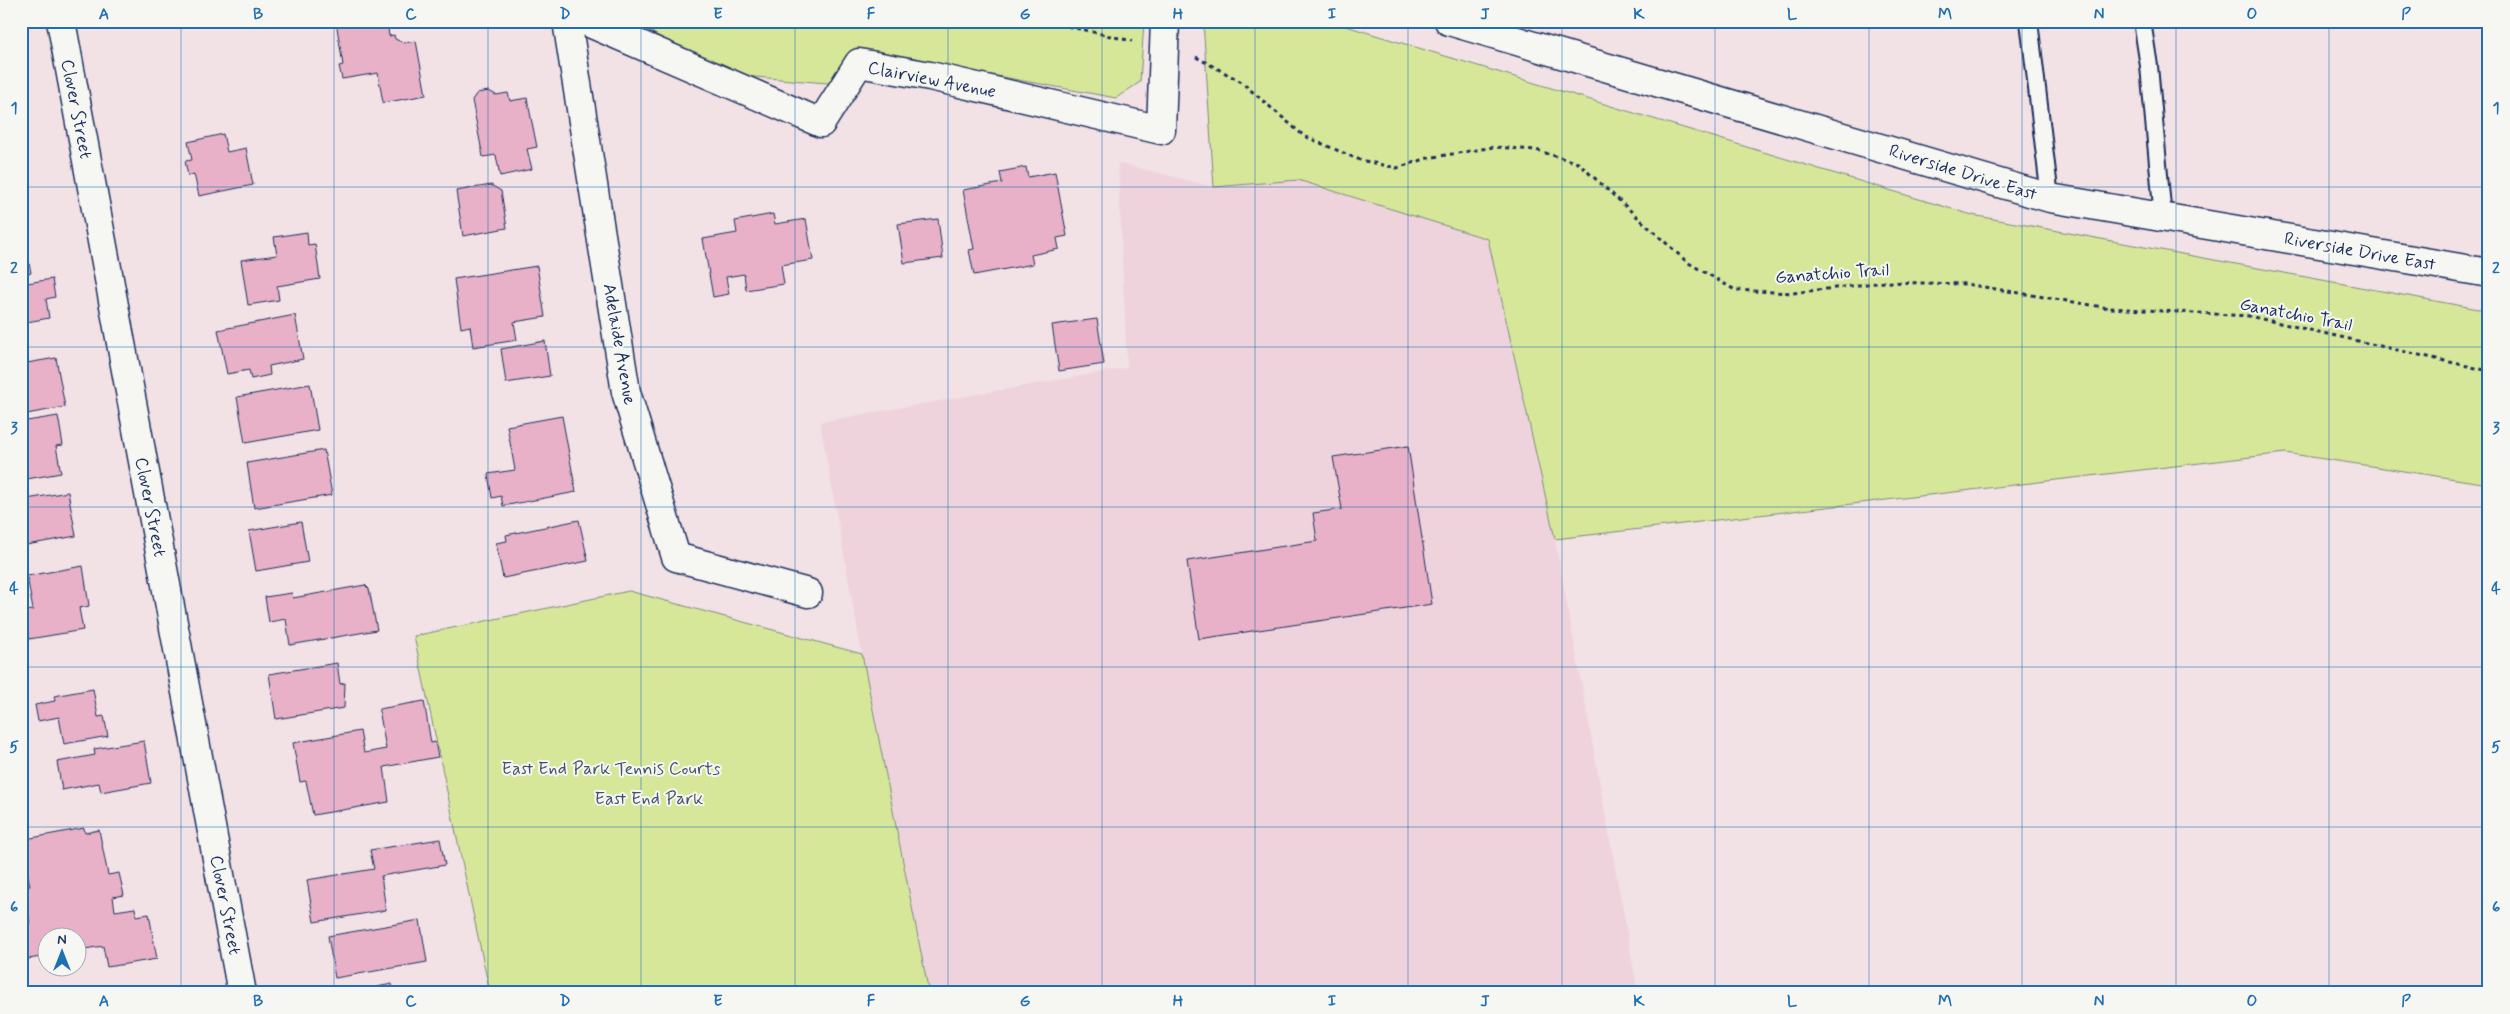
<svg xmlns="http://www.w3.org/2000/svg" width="2510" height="1014" font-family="Mynerve,sans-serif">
  <rect width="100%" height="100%" fill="#f2e1e5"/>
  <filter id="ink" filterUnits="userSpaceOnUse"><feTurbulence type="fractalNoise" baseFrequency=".02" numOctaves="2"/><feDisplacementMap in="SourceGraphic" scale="10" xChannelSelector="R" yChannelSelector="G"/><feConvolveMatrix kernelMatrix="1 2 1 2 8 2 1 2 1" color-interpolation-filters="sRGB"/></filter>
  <g filter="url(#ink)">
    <path fill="#efd3dc" d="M1118,163L1214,187L1298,180L1488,239L1555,539L1638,993H929L862,654L820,422L1127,368Z"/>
    <g fill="#d7e79a" stroke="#798b7c">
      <path d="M634,21H1144L1140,82L1116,98L884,55L839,84L720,74Z"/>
      <path d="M1203,21H1329L1972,215L2489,311V484L2285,453L1555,539L1488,239L1298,180L1214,187Z"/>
      <path d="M629,591L862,654L929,993H490L414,636Z"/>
    </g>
    <g fill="#e8b1c8" stroke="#1b2f5e">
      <path d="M336,21H387L389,36L394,35L395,39L404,43L416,41L426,95L383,103L378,73L342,79L339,66L343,65Z"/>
      <path d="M489,91L496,95L508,93L510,101L527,98L537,147L527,149L532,169L500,176L496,155L483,157L472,100L477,93Z"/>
      <path d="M223,134L227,152L246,148L253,185L199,196L194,174L188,176L185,161L192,160L188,142Z"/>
      <path d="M21,161L29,198L21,199Z"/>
      <path d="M1026,167L1028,177L1055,172L1067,236L1057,238L1059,249L1031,255L1033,264L974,275L969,250L974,249L963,190L1002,183L1000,172Z"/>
      <path d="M491,185L501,191L507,228L463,236L456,191Z"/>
      <path d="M773,214L775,224L806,219L813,260L781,265L784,284L746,290L744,274L726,277L729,294L713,297L703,239L737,233L735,221Z"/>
      <path d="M938,219L943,258L904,263L898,224Z"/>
      <path d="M21,224L31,273L21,275Z"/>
      <path d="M307,232L308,245L315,244L320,279L277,286L279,300L248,305L241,260L277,255L274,237Z"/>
      <path d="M537,266L545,317L514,322L517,340L473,347L470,326L461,328L454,279Z"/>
      <path d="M52,279L55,297L46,299L49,318L21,323V284Z"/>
      <path d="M295,315L303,359L269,366L270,375L251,379L249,370L227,374L218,330Z"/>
      <path d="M1097,319L1104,364L1059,371L1052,325Z"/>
      <path d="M545,341L550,376L506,383L501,349Z"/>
      <path d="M56,358L65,407L21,415V364Z"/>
      <path d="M310,384L318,430L245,443L237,397Z"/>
      <path d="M58,416L63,445L56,446L61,473L21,480V422Z"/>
      <path d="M562,416L576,492L503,506L501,496L492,498L488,474L515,470L507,426Z"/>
      <path d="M1408,446L1432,604L1199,639L1187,561L1317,541L1313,513L1342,509L1333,457Z"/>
      <path d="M324,450L332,495L254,508L247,463Z"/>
      <path d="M68,492L76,536L21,546V500Z"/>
      <path d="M579,520L588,561L503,578L496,543L507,541L506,535Z"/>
      <path d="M301,522L308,562L256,571L249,531Z"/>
      <path d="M83,566L89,606L79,608L83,630L29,639L24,611L33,610L27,576Z"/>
      <path d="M365,585L369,589L377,630L290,645L286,619L269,622L265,597L292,593L293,598Z"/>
      <path d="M337,663L340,684L345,683L344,708L276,719L269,674Z"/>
      <path d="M93,689L98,717L104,716L108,736L64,744L59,717L38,721L35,705L55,701L54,696Z"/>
      <path d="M424,701L431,743L435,742L438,757L384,767L389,802L313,815L306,781L300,782L293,743L360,731L364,753L386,749L379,709Z"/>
      <path d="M144,741L151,783L101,792L99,783L62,790L57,762L95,755L94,749Z"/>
      <path d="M84,828L85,833L99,830L108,875L119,873L124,895L113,897L115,911L135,908L136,916L149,914L157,959L107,967L103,946L78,950V936H48V956L28,959L21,925L30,924L24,887L30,886L21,840Z"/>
      <path d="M440,839L445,865L381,876L386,910L314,922L307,880L374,869L370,850Z"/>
      <path d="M420,920L427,962L335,978L328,936Z"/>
      <path d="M392,984L394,993H347Z"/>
    </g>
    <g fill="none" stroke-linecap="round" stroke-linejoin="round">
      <g stroke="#1b2f5e" stroke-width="20">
        <g id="service">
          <path d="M2029,21L2050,198"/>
          <path d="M2142,21L2149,66L2163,218"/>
        </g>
      </g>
      <g stroke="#1b2f5e" stroke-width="31">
        <g id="minor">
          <path d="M61,21L242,993"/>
          <path d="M567,21L626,392L676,557L808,593"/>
          <path d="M585,21L821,123L859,63L930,76L1161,130L1165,21"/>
        </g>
      </g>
      <g stroke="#1b2f5e" stroke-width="31">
        <path id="secondary" d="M1449,21L2050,198L2489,273"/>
      </g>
      <g stroke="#1b2f5e" stroke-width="3" stroke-dasharray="4 4" stroke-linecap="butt">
        <path d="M1045,21L1132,41"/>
        <path d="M1196,57L1240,81L1304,136L1360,160L1397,168L1428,158L1494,147L1536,150L1578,163L1687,262L1735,290L1793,293L1884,282L1966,284L2109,308L2249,316L2489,371"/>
      </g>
      <use href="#service" stroke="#f6f6f2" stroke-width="16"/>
      <use href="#minor" stroke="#f6f6f2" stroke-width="28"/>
      <use href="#secondary" stroke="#f6f6f2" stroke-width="28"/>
    </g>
  </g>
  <path fill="none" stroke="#1f6fb2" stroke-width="1" stroke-opacity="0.55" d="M181,21V993M334,21V993M488,21V993M641,21V993M795,21V993M948,21V993M1102,21V993M1255,21V993M1408,21V993M1562,21V993M1715,21V993M1869,21V993M2022,21V993M2176,21V993M2329,21V993M21,187H2489M21,347H2489M21,507H2489M21,667H2489M21,827H2489"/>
  <g text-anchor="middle" stroke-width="4" stroke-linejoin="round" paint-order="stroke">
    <g font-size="18" fill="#1b2f5e" stroke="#f6f6f2">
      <text transform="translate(932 79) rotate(11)" y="6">Clairview Avenue</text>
      <text transform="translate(77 109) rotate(79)" y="6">Clover Street</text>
      <text transform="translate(1963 172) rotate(17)" y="6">Riverside Drive East</text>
      <text transform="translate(2360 251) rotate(10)" y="6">Riverside Drive East</text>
      <text transform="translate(1832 273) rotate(-4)" y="6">Ganatchio Trail</text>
      <text transform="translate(2296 314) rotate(11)" y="6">Ganatchio Trail</text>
      <text transform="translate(620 344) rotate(80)" y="6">Adelaide Avenue</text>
      <text transform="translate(151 507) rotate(79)" y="6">Clover Street</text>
      <text transform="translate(226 905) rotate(79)" y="6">Clover Street</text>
    </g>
    <g font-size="18" fill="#41546a" stroke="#f6f6f2">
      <text x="611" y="774">East End Park Tennis Courts</text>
      <text x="649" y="804">East End Park</text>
    </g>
  </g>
  <rect width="2510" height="1014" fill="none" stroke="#f6f6f2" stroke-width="55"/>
  <g transform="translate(62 952)"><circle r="24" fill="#f6f6f2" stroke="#9ea6b7"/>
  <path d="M0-4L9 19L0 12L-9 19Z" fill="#1f6fb2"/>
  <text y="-8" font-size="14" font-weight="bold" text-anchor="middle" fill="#1b2f5e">N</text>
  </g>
  <rect x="28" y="28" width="2454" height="958" fill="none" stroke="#1f6fb2" stroke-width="2"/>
  <g font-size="16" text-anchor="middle" font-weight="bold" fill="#1f6fb2">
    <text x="104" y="19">A</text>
    <text x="258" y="19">B</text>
    <text x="411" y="19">C</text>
    <text x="565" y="19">D</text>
    <text x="718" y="19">E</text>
    <text x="871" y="19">F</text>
    <text x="1025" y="19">G</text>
    <text x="1178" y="19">H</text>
    <text x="1332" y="19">I</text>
    <text x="1485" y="19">J</text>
    <text x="1639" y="19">K</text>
    <text x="1792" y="19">L</text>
    <text x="1945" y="19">M</text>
    <text x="2099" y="19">N</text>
    <text x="2252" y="19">O</text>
    <text x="2406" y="19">P</text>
    <text x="14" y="113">1</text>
    <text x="2496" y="113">1</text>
    <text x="14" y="273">2</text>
    <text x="2496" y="273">2</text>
    <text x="14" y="433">3</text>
    <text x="2496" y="433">3</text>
    <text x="14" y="593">4</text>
    <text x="2496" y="593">4</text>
    <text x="14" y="752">5</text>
    <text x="2496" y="752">5</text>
    <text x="14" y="912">6</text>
    <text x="2496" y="912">6</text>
    <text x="104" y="1006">A</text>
    <text x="258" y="1006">B</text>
    <text x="411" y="1006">C</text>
    <text x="565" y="1006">D</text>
    <text x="718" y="1006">E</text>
    <text x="871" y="1006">F</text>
    <text x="1025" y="1006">G</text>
    <text x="1178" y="1006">H</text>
    <text x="1332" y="1006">I</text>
    <text x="1485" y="1006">J</text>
    <text x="1639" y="1006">K</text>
    <text x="1792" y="1006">L</text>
    <text x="1945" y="1006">M</text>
    <text x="2099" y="1006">N</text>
    <text x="2252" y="1006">O</text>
    <text x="2406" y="1006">P</text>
  </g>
</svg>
